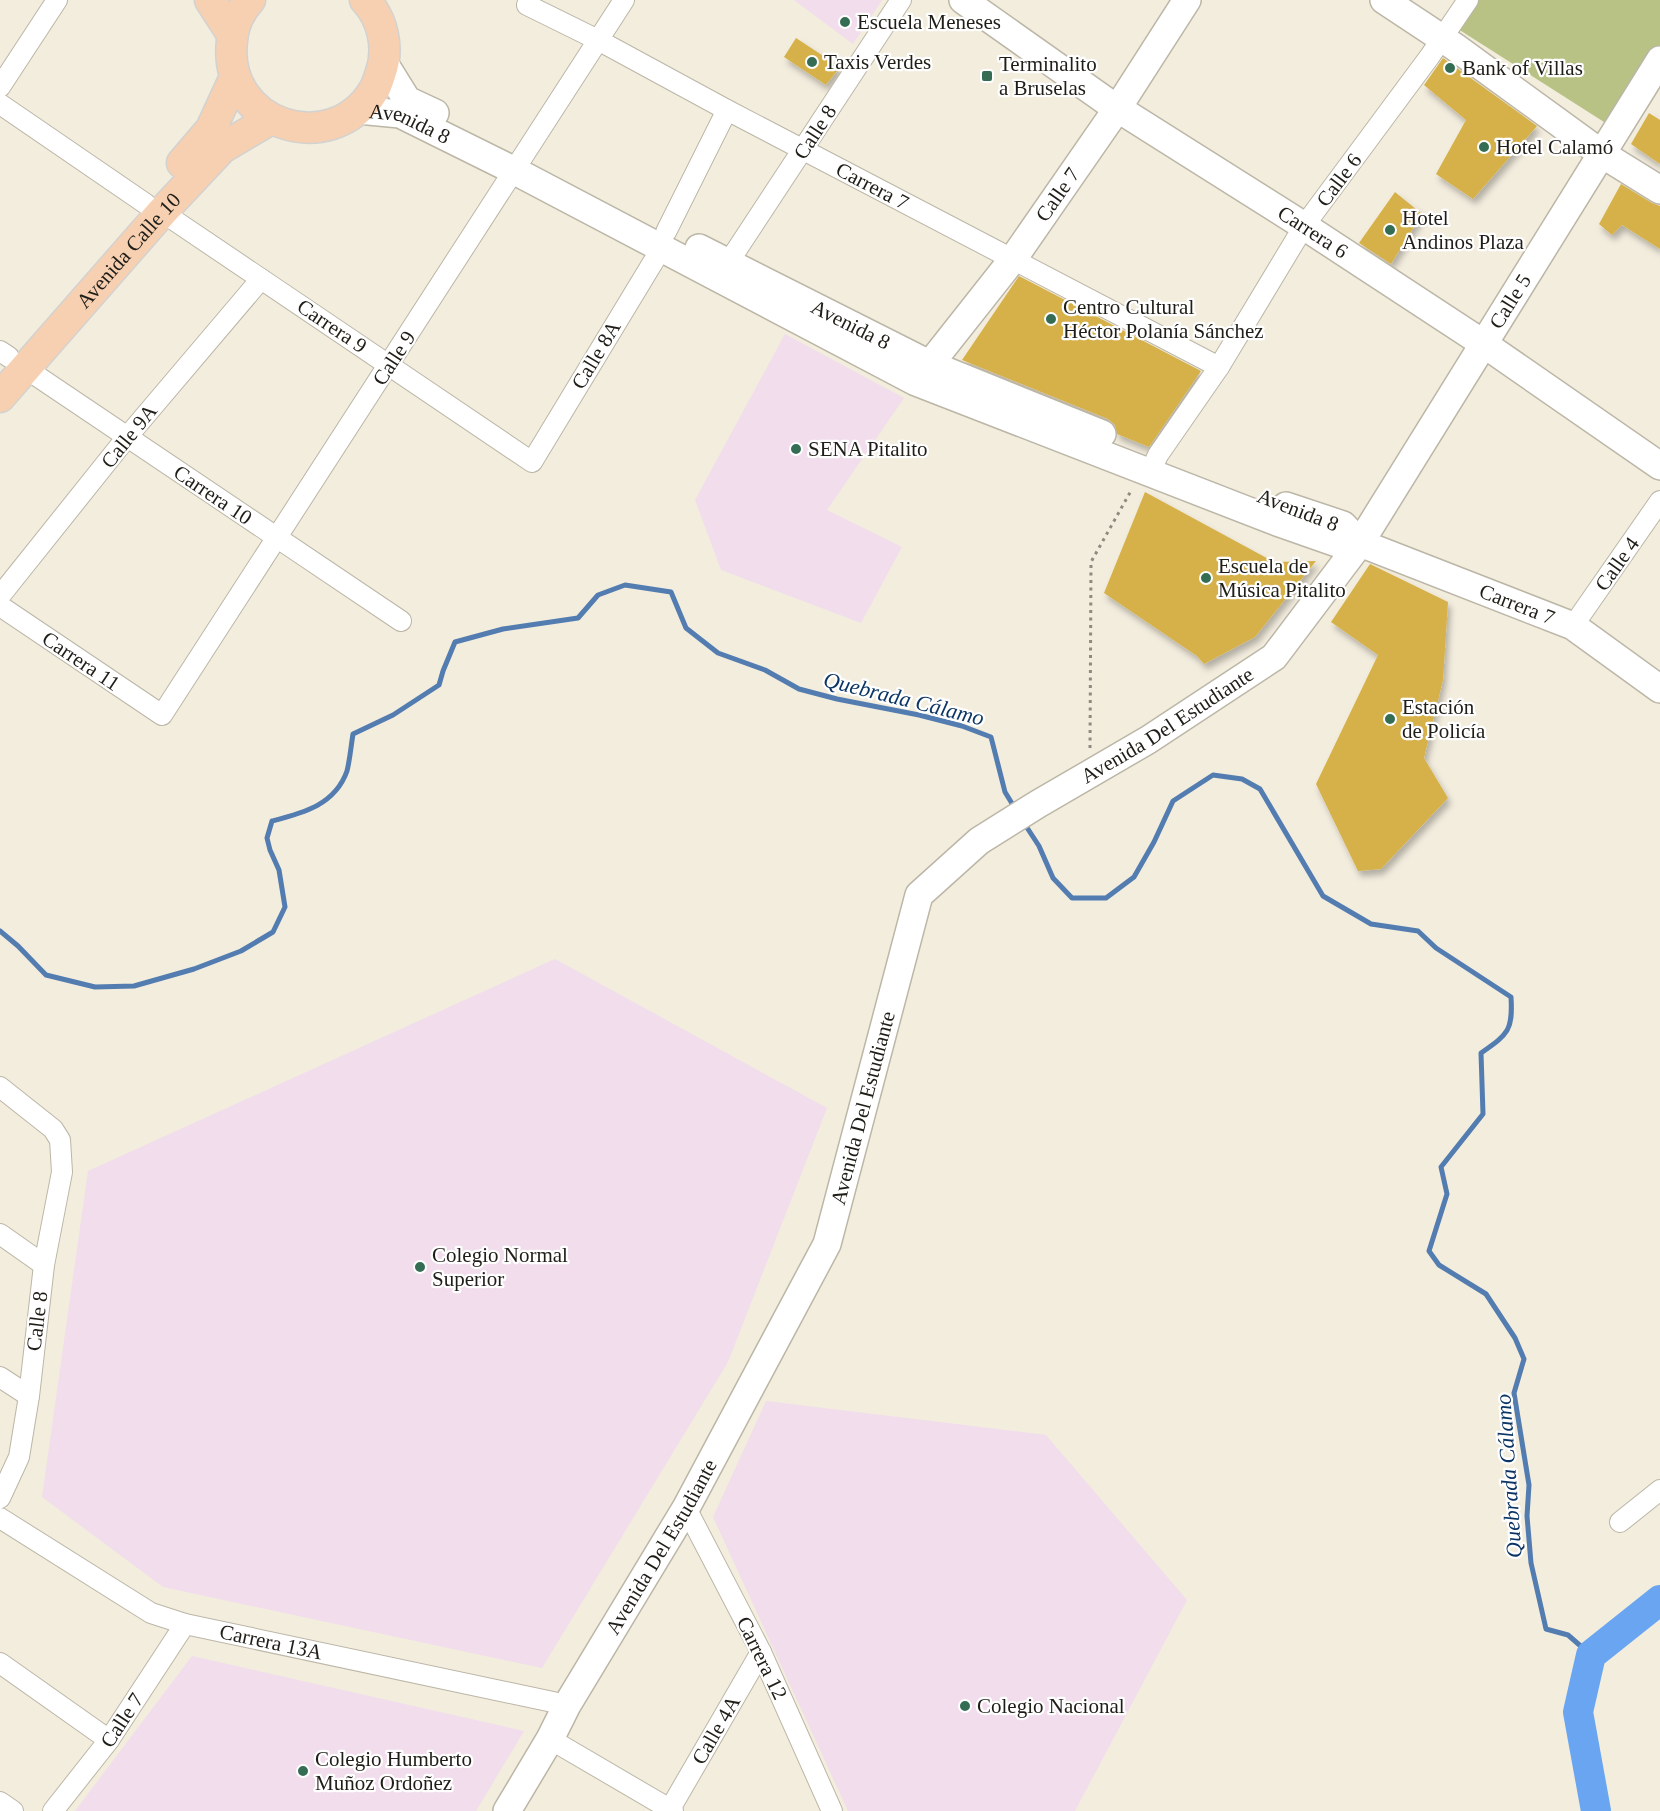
<svg xmlns="http://www.w3.org/2000/svg" width="1660" height="1811" font-family="Georgia,serif">
  <defs>
    <filter id="shadow"><feDropShadow dx="3" dy="5.5" stdDeviation="3" flood-color="#0004"/></filter>
  </defs>
  <rect width="100%" height="100%" fill="#f3edde"/>
  <g fill="#f1ddec">
    <path d="M794,0H882L853,44Z"/>
    <path d="M785,334L904,398L827,510L902,547L861,623L721,570L695,500Z"/>
    <path d="M555,959L827,1108L728,1362L542,1668L163,1587L42,1497L88,1171Z"/>
    <path d="M766,1401L1046,1435L1187,1600L1075,1811H848L713,1517Z"/>
    <path d="M192,1656L524,1731L476,1811H75Z"/>
  </g>
  <path fill="#b8c285" d="M1477,0H1660V55L1615,129L1458,29Z"/>
  <g fill="none" stroke-linecap="round" stroke-linejoin="round">
    <g stroke="#537cb0" stroke-width="5">
      <path d="M1024,823L1039,846L1053,878L1072,898H1106L1134,877L1154,842L1173,801L1213,775L1242,779L1260,789L1323,896L1371,924L1418,931L1436,948L1511,997C1513,1031 1508,1034 1481,1053L1483,1114L1441,1167L1447,1194L1429,1251L1439,1265L1486,1294L1515,1338L1524,1359L1514,1393L1529,1485L1527,1516L1531,1563L1546,1629L1568,1635L1591,1655"/>
      <path d="M0,931L18,946L46,975L95,987L134,986L194,969L241,951L273,932L285,907L279,870L270,850L267,838L272,821C303,813 335,805 347,771C350,759 351,746 353,734L393,715L439,685L443,671L455,642L503,629L578,618L598,595L625,585L671,592L686,628L718,653L765,670L799,689L837,699L919,715L962,726L991,737L1005,792L1016,810"/>
    </g>
    <path stroke="#69a5f1" stroke-width="30" d="M1596,1811L1578,1712L1591,1655L1660,1600"/>
  </g>
  <g fill="#d6b149" filter="url(#shadow)">
    <path d="M796,38L840,67L826,85L784,57Z"/>
    <path d="M1443,58L1537,126L1473,199L1436,174L1466,120L1424,85Z"/>
    <path d="M1649,113L1660,120V164L1631,144Z"/>
    <path d="M1621,184L1652,203L1660,206V249L1622,225L1612,235L1599,224Z"/>
    <path d="M1395,192L1422,214L1391,264L1359,243Z"/>
    <path d="M1019,276L1201,371L1149,447L1117,434L1115,425L1108,419L962,360Z"/>
    <path d="M1145,492L1274,562L1316,561L1255,637L1204,664L1197,656L1104,593Z"/>
    <path d="M1370,564L1448,602L1443,680L1424,758L1448,798L1381,869L1358,871L1316,784L1378,655L1331,622Z"/>
  </g>
  <g fill="none" stroke-linecap="round" stroke-linejoin="round">
    <g stroke="#bcb6a7" stroke-width="22">
      <g id="street">
        <path id="s1" d="M527,5L598,40L727,110L1219,367"/>
        <path d="M0,87L57,0"/>
        <path d="M0,104L146,204"/>
        <path d="M162,212L532,462L661,249"/>
        <path d="M666,232L727,110"/>
        <path d="M728,263L901,0"/>
        <path d="M0,351L9,357"/>
        <path d="M25,368L401,621"/>
        <path d="M1150,472L1158,455L1219,367L1304,226L1430,56L1468,0"/>
        <path d="M0,596L127,437L261,279"/>
        <path d="M0,606L162,715L624,0"/>
        <path d="M1573,626L1660,501"/>
        <path d="M0,1087L53,1129L60,1140L62,1172L44,1265L29,1396L19,1457L0,1498"/>
        <path d="M0,1234L44,1265"/>
        <path d="M0,1377L29,1396"/>
        <path d="M686,1508L761,1652L832,1811"/>
        <path d="M0,1518L151,1613L185,1624L567,1705"/>
        <path d="M1620,1522L1660,1490"/>
        <path d="M0,1663L109,1740"/>
        <path d="M550,1739L673,1811"/>
        <path d="M0,1802L13,1811"/>
        <path d="M670,1809L761,1652"/>
        <path id="s2" d="M53,1811L109,1740L185,1624"/>
      </g>
    </g>
    <g stroke="#bcb6a7" stroke-width="30">
      <g id="secondary">
        <path id="s3" d="M963,0L1106,101L1304,226L1484,344L1660,466"/>
        <path d="M1384,0L1455,47L1602,154L1660,190"/>
        <path d="M384,63L407,100L435,113"/>
        <path id="s4" d="M358,110L400,114L515,171L916,382L1277,522L1337,543H1360L1573,626L1660,689"/>
        <path id="s5" d="M699,248L929,364L1102,434"/>
        <path id="s6" d="M919,378L1013,259L1117,109L1187,0"/>
        <path d="M1286,506L1343,525L1360,543"/>
        <path id="s7" d="M507,1811L550,1739L567,1705L686,1508L827,1244L919,895L979,841L1038,804L1148,740L1274,657L1360,543L1660,60"/>
      </g>
    </g>
    <g stroke="#d2d2d1" stroke-width="33">
      <g id="primary">
        <path d="M210,0L232,34"/>
        <path d="M250,0C240,11 233,26 232,41C222,124 331,161 374,90C377,85 379,78 381,72C389,48 383,19 365,0"/>
        <path d="M182,163L211,129L235,77"/>
        <path id="s8" d="M0,397L162,212L222,148L271,119"/>
      </g>
    </g>
    <path stroke="#8e8a7f" stroke-width="3" stroke-dasharray="3 4.5" stroke-linecap="butt" d="M1090,748L1091,562L1132,489"/>
    <use href="#street" stroke="#fff" stroke-width="20"/>
    <use href="#secondary" stroke="#fff" stroke-width="27"/>
    <use href="#primary" stroke="#f7d0b1" stroke-width="30"/>
  </g>
  <g fill="#356d54" stroke="#fff" stroke-width="2">
    <circle cx="845" cy="22" r="6"/>
    <circle cx="812" cy="62" r="6"/>
    <circle cx="1450" cy="68" r="6"/>
    <rect x="981" y="70" width="12" height="12" rx="3"/>
    <circle cx="1484" cy="147" r="6"/>
    <circle cx="1390" cy="230" r="6"/>
    <circle cx="1051" cy="319" r="6"/>
    <circle cx="796" cy="449" r="6"/>
    <circle cx="1206" cy="578" r="6"/>
    <circle cx="1390" cy="719" r="6"/>
    <circle cx="420" cy="1267" r="6"/>
    <circle cx="965" cy="1706" r="6"/>
    <circle cx="303" cy="1771" r="6"/>
  </g>
  <g text-anchor="middle" stroke-width="4.5" stroke-linejoin="round" paint-order="stroke">
    <g font-size="21" fill="#1f1d17" stroke="#fff" text-anchor="start">
      <text x="857" y="29">Escuela Meneses</text>
      <text x="824" y="69">Taxis Verdes</text>
      <text x="999" y="71">Terminalito<tspan x="999" dy="24">a Bruselas</tspan></text>
      <text x="1462" y="75">Bank of Villas</text>
      <text x="1496" y="154">Hotel Calamó</text>
      <text x="1402" y="225">Hotel<tspan x="1402" dy="24">Andinos Plaza</tspan></text>
      <text x="1063" y="314">Centro Cultural<tspan x="1063" dy="24">Héctor Polanía Sánchez</tspan></text>
      <text x="808" y="456">SENA Pitalito</text>
      <text x="1218" y="573">Escuela de<tspan x="1218" dy="24">Música Pitalito</tspan></text>
      <text x="1402" y="714">Estación<tspan x="1402" dy="24">de Policía</tspan></text>
      <text x="432" y="1262">Colegio Normal<tspan x="432" dy="24">Superior</tspan></text>
      <text x="977" y="1713">Colegio Nacional</text>
      <text x="315" y="1766">Colegio Humberto<tspan x="315" dy="24">Muñoz Ordoñez</tspan></text>
    </g>
    <g font-size="21" fill="#1f1d17" stroke="#fff">
      <text dy="7" stroke="none"><textPath href="#s4" startOffset="54">Avenida 8</textPath></text>
      <text transform="translate(815 132) rotate(-57)" y="7">Calle 8</text>
      <text transform="translate(1339 180) rotate(-53)" y="7">Calle 6</text>
      <text dy="7" stroke="none"><textPath href="#s1" startOffset="390">Carrera 7</textPath></text>
      <text dy="7" stroke="none"><textPath href="#s6" startOffset="230">Calle 7</textPath></text>
      <text dy="7" stroke="none"><textPath href="#s3" startOffset="420">Carrera 6</textPath></text>
      <text dy="7" stroke="none"><textPath href="#s8" startOffset="195">Avenida Calle 10</textPath></text>
      <text dy="7" stroke="none"><textPath href="#s7" startOffset="1868">Calle 5</textPath></text>
      <text dy="7" stroke="none"><textPath href="#s5" startOffset="170">Avenida 8</textPath></text>
      <text transform="translate(332 326) rotate(34)" y="7">Carrera 9</text>
      <text transform="translate(596 355) rotate(-59)" y="7">Calle 8A</text>
      <text transform="translate(394 358) rotate(-57)" y="7">Calle 9</text>
      <text transform="translate(129 436) rotate(-51)" y="7">Calle 9A</text>
      <text transform="translate(213 495) rotate(34)" y="7">Carrera 10</text>
      <text transform="translate(1298 510) rotate(21)" y="7">Avenida 8</text>
      <text transform="translate(1617 564) rotate(-55)" y="7">Calle 4</text>
      <text dy="7" stroke="none"><textPath href="#s4" startOffset="1266">Carrera 7</textPath></text>
      <text transform="translate(81 661) rotate(34)" y="7">Carrera 11</text>
      <text dy="7" stroke="none"><textPath href="#s7" startOffset="1314">Avenida Del Estudiante</textPath></text>
      <text dy="7" stroke="none"><textPath href="#s7" startOffset="792">Avenida Del Estudiante</textPath></text>
      <text transform="translate(37 1321) rotate(-83)" y="7">Calle 8</text>
      <text dy="7" stroke="none"><textPath href="#s7" startOffset="306">Avenida Del Estudiante</textPath></text>
      <text transform="translate(271 1642) rotate(12)" y="7">Carrera 13A</text>
      <text transform="translate(762 1658) rotate(64)" y="7">Carrera 12</text>
      <text dy="7" stroke="none"><textPath href="#s2" startOffset="114">Calle 7</textPath></text>
      <text transform="translate(716 1730) rotate(-60)" y="7">Calle 4A</text>
    </g>
    <g font-size="22" font-style="italic" fill="#0b3564" stroke="#fff">
      <text transform="translate(904 698) rotate(14)" y="8">Quebrada Cálamo</text>
      <text transform="translate(1508 1476) rotate(-94)" y="8">Quebrada Cálamo</text>
    </g>
  </g>
</svg>
